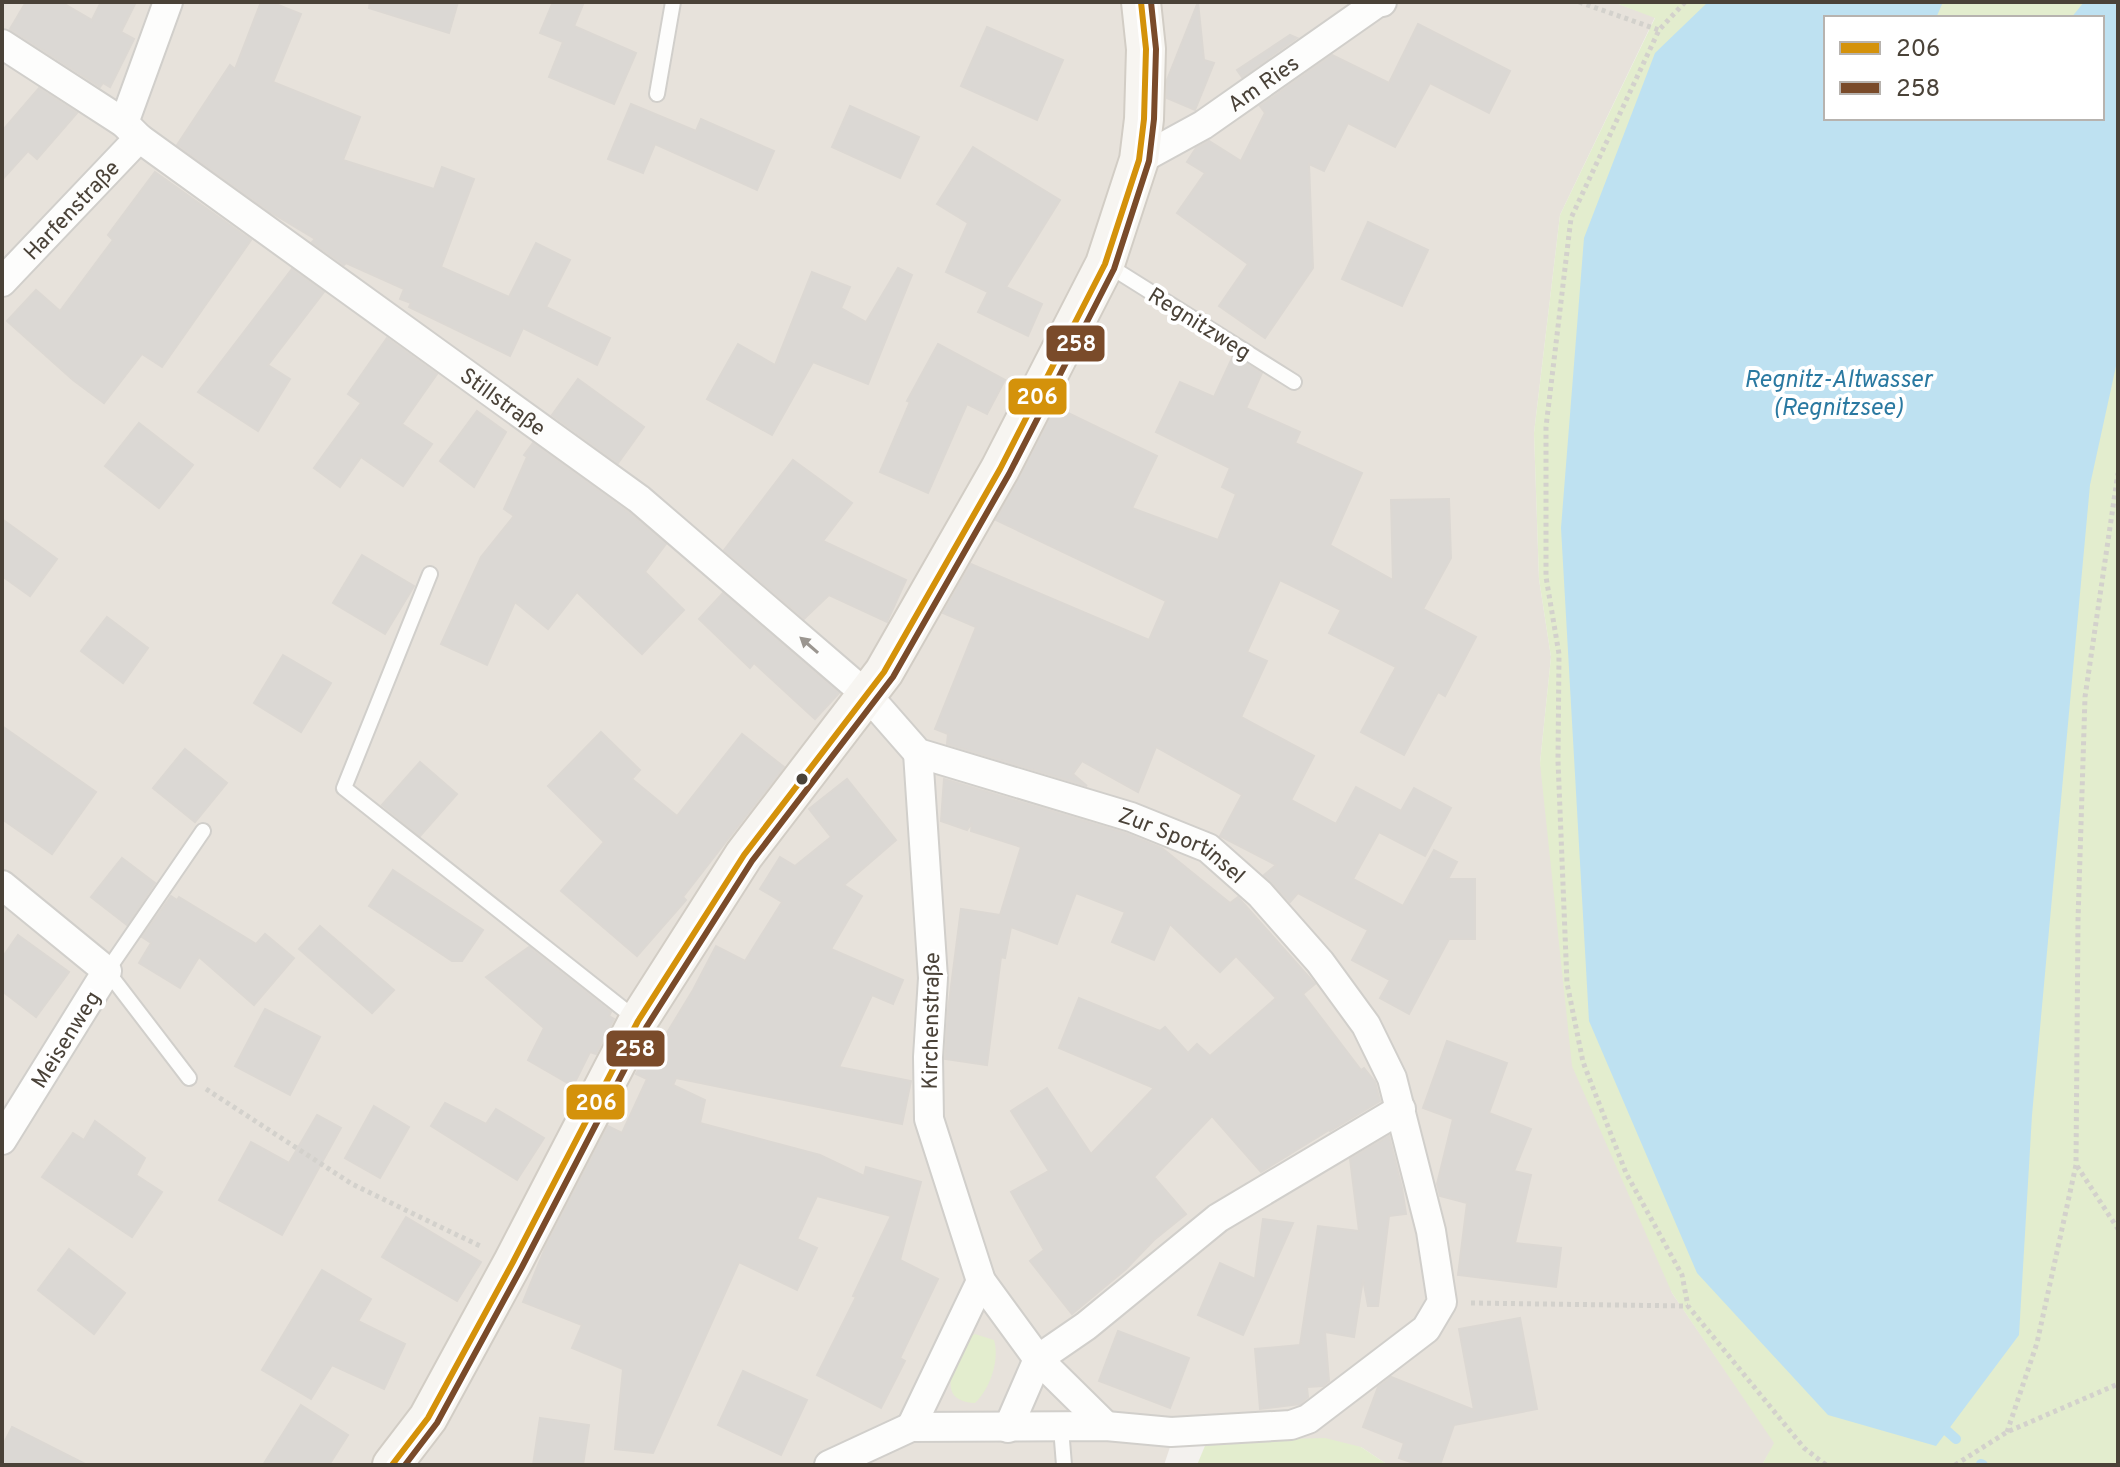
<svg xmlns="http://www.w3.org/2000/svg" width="2120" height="1467" font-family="Overpass,sans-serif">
  <rect width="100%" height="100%" fill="#f3f1ee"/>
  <path fill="#e7e2db" d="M2,2H1613L1655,17L1560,215L1534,433L1539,579L1551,657L1540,763L1672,1293L1775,1443L1762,1465H1388L1361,1447L1173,1438L1164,1465H2Z"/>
  <g fill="#e3edce" fill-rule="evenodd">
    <path d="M1613,2H2118V1465H1762L1774,1443L1672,1293L1572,1066L1540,763L1551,657L1539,579L1534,433L1560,215L1655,18ZM1826,18H2102V118H1826Z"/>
    <path d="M975,1334L994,1340C1000,1360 990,1389 975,1403C933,1401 956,1362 966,1339Z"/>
    <path d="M1325,1438L1361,1447L1388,1465H1197L1207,1441Z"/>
  </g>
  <path fill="#bee1f1" d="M1708,2H1943L1936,18H1826V118H2102V18H2071L2084,2H2118V357L2090,485L2032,1115L2019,1335L1936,1446L1828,1415L1697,1273L1589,1021L1561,528L1584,238L1655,53Z"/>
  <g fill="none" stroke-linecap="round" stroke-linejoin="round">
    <g stroke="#bee1f1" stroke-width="10">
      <path d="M1947,1431L1956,1439"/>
      <path d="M1981,1464L1983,1465"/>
    </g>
  </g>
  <g fill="#dbd8d4" stroke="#dcd8d3" stroke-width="2">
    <path d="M26,2H61L92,20L101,2H136L121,32L134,39L110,87L103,83L100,87L10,29Z"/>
    <path d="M261,2H271L301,14L273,82L360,117L343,160L434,189L442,167L474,179L441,267L509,297L536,243L570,260L546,307L610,338L597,365L523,328L510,356L409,307L411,303L400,299L404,289L346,263L344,265L312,242L315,239L270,212L177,145L230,65L235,69Z"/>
    <path d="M370,2H458L449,33L369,8Z"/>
    <path d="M553,2H584L574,26L636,53L614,104L549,77L563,42L540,33Z"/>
    <path d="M1198,2L1204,60L1214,63L1195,110L1167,98V80Z"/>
    <path d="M1418,24L1510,71L1489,113L1430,83L1395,147L1348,123L1324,171L1309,164L1313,268L1265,338L1219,306L1248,264L1177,213L1205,173L1187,162L1196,148L1209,141L1241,161L1265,113L1260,106L1332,55L1389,83Z"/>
    <path d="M987,27L1063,60L1037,120L961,86Z"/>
    <path d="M1290,35L1297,38L1242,77L1237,70Z"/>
    <path d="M39,88L77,113L37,159L28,151L2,180V131Z"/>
    <path d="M631,104L696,131L701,119L774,151L757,190L655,144L643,173L608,159Z"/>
    <path d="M850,106L919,137L900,178L832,147Z"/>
    <path d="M973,147L1060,200L1006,287L1042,304L1028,336L978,312L988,292L946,272L968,223L937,204Z"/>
    <path d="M155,172L251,240L162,367L142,354L104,403L73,380L7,321L36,290L60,311L113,240L108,235Z"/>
    <path d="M1368,222L1428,250L1402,306L1342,279Z"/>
    <path d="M898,268L912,275L868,384L813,362L772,435L707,399L738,344L775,365L812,272L850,287L841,308L866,322Z"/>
    <path d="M292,269L324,292L268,365L290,379L258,431L198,392Z"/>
    <path d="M387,338L437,374L402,424L432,444L403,486L361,457L340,487L314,468L361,403L348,394Z"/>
    <path d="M938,344L1005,380L987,414L967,404L928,493L880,472L910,402L907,401Z"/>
    <path d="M1233,356L1262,373L1246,408L1300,432L1295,443L1362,473L1330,545L1393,580L1391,500L1449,499L1451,558L1423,609L1476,637L1445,696L1438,692L1404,755L1361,732L1396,667L1329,633L1341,610L1280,580L1247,652L1267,661L1241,717L1314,756L1291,800L1336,824L1356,787L1401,811L1414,788L1451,808L1425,856L1379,832L1353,879L1403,906L1434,850L1457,862L1448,879H1475V939H1449L1409,1014L1380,998L1390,980L1352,960L1368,930L1298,893L1290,902L1264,875L1276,865L1220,836L1242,795L1156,747L1138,792L1082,761L1073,774L1087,786L947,744L948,734L935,729L976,627L943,613L971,564L1149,640L1166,601L996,520L1056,407L1157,456L1132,508L1218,540L1236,494L1222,487L1230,468L1156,432L1180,382L1214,397Z"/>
    <path d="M578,379L644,427L618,463L552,415Z"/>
    <path d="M477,411L506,432L474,487L440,461Z"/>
    <path d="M139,423L193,465L159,508L105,466Z"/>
    <path d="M533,443L628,512L666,544L645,572L684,610L642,654L577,592L548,629L515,602L487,665L441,644L481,557L514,516L504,509L527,457L524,455Z"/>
    <path d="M793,460L852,503L823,541L906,580L887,622L829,595L804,619L724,550Z"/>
    <path d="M2,519L57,559L30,596L2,576Z"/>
    <path d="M362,555L414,586L385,634L333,603Z"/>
    <path d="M723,593L839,693L815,719L754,663L750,668L699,619Z"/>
    <path d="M107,617L148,648L123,683L81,651Z"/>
    <path d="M283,655L331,683L301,732L254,703Z"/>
    <path d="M2,726L96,792L52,854L2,819Z"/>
    <path d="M601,732L640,770L632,779L677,816L742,734L784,767L683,897L686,900L637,956L561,891L604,842L548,786Z"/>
    <path d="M185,749L227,783L195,822L153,788Z"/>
    <path d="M420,762L457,794L420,836L382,805Z"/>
    <path d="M847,779L896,840L844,885L862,896L831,949L903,980L893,1004L872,995L839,1067L911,1081L902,1124L676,1078L673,1085L705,1100L700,1123L820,1155L864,1176L866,1167L921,1182L900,1260L938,1279L900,1358L905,1361L881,1408L817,1375L856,1297L853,1296L891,1216L817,1196L797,1239L817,1248L797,1290L739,1262L653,1453L615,1449L623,1369L572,1348L582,1325L523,1302L546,1246L608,1126L622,1133L647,1079L636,1074L654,1038L662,1041L693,990L716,946L745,961L782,902L760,889L780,857L795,866L831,837L809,809Z"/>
    <path d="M944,779L1125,833L1162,848L1230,903L1238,897L1315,984L1303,994L1361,1070L1364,1068L1375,1082L1380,1101L1330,1131L1329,1130L1261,1172L1212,1116L1154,1177L1186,1214L1154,1240L1126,1269L1072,1314L1030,1261L1044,1250L1011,1192L1049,1171L1011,1111L1047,1088L1091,1154L1154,1088L1059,1048L1079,998L1160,1031L1165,1027L1188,1053L1197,1044L1210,1056L1276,998L1236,956L1220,972L1170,924L1154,960L1112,942L1125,912L1076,893L1057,944L1011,927L1005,958L1001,957L987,1065L945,1059L948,1010L961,909L1000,915L1021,847L971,831L972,823L967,830L941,821Z"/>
    <path d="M122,858L155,883L127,925L91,897Z"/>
    <path d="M393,870L483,930L462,961H452L369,906Z"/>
    <path d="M171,896L177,900L179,897L256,944L265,934L294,958L254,1005L199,957L180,988L139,963L151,943L142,937Z"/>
    <path d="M320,926L394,990L372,1013L299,949Z"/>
    <path d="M18,935L69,972L36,1017L2,991V958Z"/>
    <path d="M529,947L611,1012L609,1016L614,1019L596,1054L590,1052L573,1086L528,1060L544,1028L486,977Z"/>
    <path d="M265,1009L320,1037L290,1095L235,1066Z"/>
    <path d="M1447,1041L1507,1063L1489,1113L1531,1129L1514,1171L1531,1175L1515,1243L1561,1248L1556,1287L1458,1275L1467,1203L1440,1196L1437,1184L1453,1119L1423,1108Z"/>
    <path d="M445,1103L486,1124L496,1109L544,1138L517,1180L431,1126Z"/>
    <path d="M374,1106L409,1127L380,1178L345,1158Z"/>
    <path d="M317,1115L341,1128L282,1235L219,1200L251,1142L289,1163Z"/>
    <path d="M95,1121L145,1158L136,1175L162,1192L132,1237L42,1177L73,1133L84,1140Z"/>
    <path d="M1389,1136L1402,1188L1406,1214L1389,1216L1378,1306H1368L1363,1279L1354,1337L1325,1332L1329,1381L1323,1386L1307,1387L1308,1397L1300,1404L1260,1409L1255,1349L1300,1345L1318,1226L1359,1231L1350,1159Z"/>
    <path d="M406,1217L481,1262L457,1301L382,1257Z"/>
    <path d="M1263,1219L1293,1223L1243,1335L1198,1315L1220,1263L1255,1279Z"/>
    <path d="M69,1249L125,1293L94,1334L38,1290Z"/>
    <path d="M322,1270L371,1299L358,1321L405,1344L384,1389L332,1365L311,1399L262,1370Z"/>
    <path d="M1520,1318L1537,1409L1454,1425L1440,1465H1420L1399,1458L1404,1443L1363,1427L1378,1387L1391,1377L1474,1410L1459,1329Z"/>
    <path d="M1118,1331L1189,1358L1170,1408L1099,1381Z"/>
    <path d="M743,1371L807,1400L781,1455L718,1425Z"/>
    <path d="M301,1405L348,1435L329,1465H263Z"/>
    <path d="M540,1418L589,1425L583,1465H533Z"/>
    <path d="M12,1427L87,1465H2V1447Z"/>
  </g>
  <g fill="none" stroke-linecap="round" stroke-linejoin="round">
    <g stroke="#d1cfcb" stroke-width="18">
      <g id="service">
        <path d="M657,94L673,2"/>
        <path d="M1106,264L1294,382"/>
        <path d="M430,574L344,788L636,1019"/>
        <path d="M189,1078L107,971L203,831"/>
        <path d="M1061,1428L1064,1465"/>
      </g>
    </g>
    <g stroke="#d1cfcb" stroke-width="32">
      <g id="minor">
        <path id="s1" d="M2,44L124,123L139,138L639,499L868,696L918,753L1131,817L1208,848L1260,894L1320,962L1366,1025L1392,1078L1431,1231L1442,1302L1426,1329L1308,1419L1291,1425L1171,1432L1106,1426L911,1427L829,1465"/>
        <path d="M124,123L168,2"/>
        <path id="s2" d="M1139,160L1203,125L1377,3L1382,2"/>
        <path id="s3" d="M2,282L139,138"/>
        <path d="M918,753L933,978L928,1057L929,1119L981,1281L1038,1359L1106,1426"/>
        <path d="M2,885L107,971L2,1140"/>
        <path d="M911,1427L981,1281"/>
        <path d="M1008,1428L1038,1359L1086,1326L1218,1218L1401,1109"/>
      </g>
    </g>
    <g stroke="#d2cdc5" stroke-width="42">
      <path id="secondary" d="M392,1465L428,1418L513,1262L638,1021L744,855L884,672L1000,469L1105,264L1139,160L1144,119L1146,49L1141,2"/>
    </g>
    <g stroke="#d3d1cc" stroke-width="5" stroke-dasharray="4 4" stroke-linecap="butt">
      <path d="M1579,2L1659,30"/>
      <path d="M1685,2L1659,30L1571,218L1546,427V577L1559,654L1558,761L1567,983L1583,1062L1626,1173L1682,1275L1688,1306L1804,1448L1826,1465"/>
      <path d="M206,1089L352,1184L482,1247"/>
      <path d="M2077,1166L2118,1229"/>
      <path d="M1471,1303L1688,1306"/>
      <path d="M2007,1432L2037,1343L2076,1165L2078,920L2085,697L2118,473"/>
      <path d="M1955,1465L2007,1432L2118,1384"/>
    </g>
    <use href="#service" stroke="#fdfdfc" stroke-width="14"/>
    <use href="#minor" stroke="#fdfdfc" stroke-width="28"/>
    <use href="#secondary" stroke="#f7f5f1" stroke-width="38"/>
    <g stroke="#fff" stroke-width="12">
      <path id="bus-1" d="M392,1465L428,1418L513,1262L638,1021L744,855L884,672L1000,469L1105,264L1139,160L1144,119L1146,49L1141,2"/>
    </g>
    <g stroke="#fff" stroke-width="12">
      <path id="bus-2" d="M405,1465L437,1423L522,1267L647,1026L752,861L893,677L1009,474L1114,269L1149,161L1154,119L1156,49L1151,2"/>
    </g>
    <use href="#bus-1" stroke="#d4920b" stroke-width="6"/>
    <use href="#bus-2" stroke="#7a4b2a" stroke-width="6"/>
  </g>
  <defs><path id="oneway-solid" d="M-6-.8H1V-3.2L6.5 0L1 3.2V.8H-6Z" transform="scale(2)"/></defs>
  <use fill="#9b9690" href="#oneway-solid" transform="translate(809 645) rotate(-139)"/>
  <circle fill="#4a4238" stroke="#fff" stroke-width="3" cx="802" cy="779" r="7"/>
  <g text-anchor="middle" stroke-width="8" stroke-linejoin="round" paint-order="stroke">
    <g font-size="22" fill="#4a4238" stroke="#fff">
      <text dy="8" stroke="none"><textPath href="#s2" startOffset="146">Am Ries</textPath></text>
      <text dy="8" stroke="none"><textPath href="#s3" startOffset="100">Harfenstraße</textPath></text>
      <text transform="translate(1200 323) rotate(32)" y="8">Regnitzweg</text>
      <text dy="8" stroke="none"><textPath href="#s1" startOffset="616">Stillstraße</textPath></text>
      <text dy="8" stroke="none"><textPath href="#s1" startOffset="1442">Zur Sportinsel</textPath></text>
      <text transform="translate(930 1021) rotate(-89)" y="8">Kirchenstraße</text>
      <text transform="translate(65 1039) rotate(-58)" y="8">Meisenweg</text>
    </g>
    <g font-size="24" font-style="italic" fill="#2a79a1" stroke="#fff">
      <text x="1838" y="387">Regnitz-Altwasser<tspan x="1838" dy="28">(Regnitzsee)</tspan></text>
    </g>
  </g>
  <g stroke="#fff" stroke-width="3">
    <rect x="1045" y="324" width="61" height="39" rx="8" fill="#7a4b2a"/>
    <rect x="1007" y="377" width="61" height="39" rx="8" fill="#d4920b"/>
    <rect x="605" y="1029" width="61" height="39" rx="8" fill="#7a4b2a"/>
    <rect x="565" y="1083" width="61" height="38" rx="8" fill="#d4920b"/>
  </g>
  <g font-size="22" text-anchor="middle" font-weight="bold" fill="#fff">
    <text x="1076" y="351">258</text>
    <text x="1037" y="404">206</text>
    <text x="635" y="1056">258</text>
    <text x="596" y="1110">206</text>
  </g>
  <rect width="2120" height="1467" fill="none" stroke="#4a4238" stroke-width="8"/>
  <rect x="1824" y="16" width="280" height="104" fill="#ffffff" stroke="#b7b3af" stroke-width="2"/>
  <rect x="1840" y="42" width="40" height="12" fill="#d4920b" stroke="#b7b3af" stroke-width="2"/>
  <text x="1896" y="56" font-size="24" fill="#4a4238">206</text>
  <rect x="1840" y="82" width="40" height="12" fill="#7a4b2a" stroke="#b7b3af" stroke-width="2"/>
  <text x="1896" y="96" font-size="24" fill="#4a4238">258</text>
</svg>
